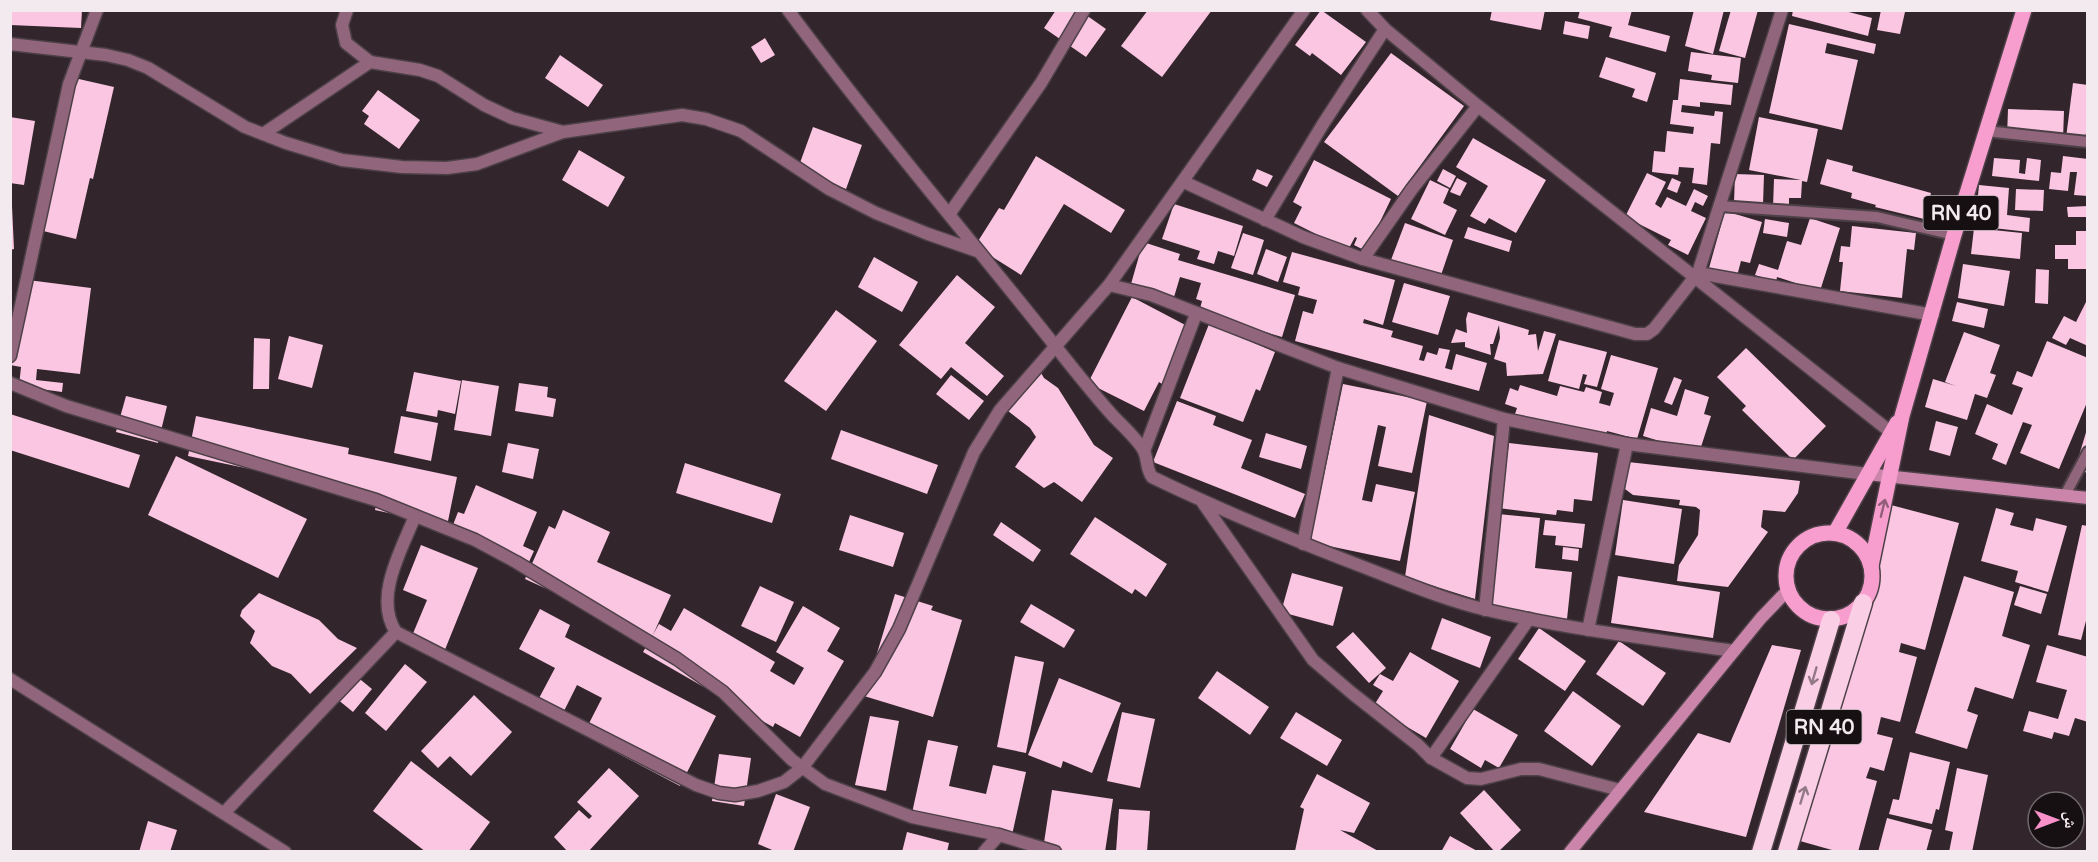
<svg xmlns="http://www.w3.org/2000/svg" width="2098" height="862" font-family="'Varela Round','Noto Naskh Arabic',sans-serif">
  <rect width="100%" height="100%" fill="#32252c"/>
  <g fill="#fac6e1">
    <path d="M10,10H82L81,28L10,25Z"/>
    <path d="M1056,10H1079L1106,29L1086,57L1044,28Z"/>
    <path d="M1148,10H1212L1162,77L1121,46Z"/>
    <path d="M1321,10L1366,42L1341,75L1312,53L1310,56L1295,45Z"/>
    <path d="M1492,10H1545L1541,30L1490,20Z"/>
    <path d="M1580,10H1632L1628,25L1670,36L1666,52L1609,37L1612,27L1578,18Z"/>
    <path d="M1694,10H1724L1713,54L1685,46Z"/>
    <path d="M1731,10H1758L1745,58L1719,51Z"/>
    <path d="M1793,10H1841L1872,18L1868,36L1792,16Z"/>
    <path d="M1881,10L1905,12L1900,34L1877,30Z"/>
    <path d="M1565,21L1590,26L1588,39L1563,34Z"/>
    <path d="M1789,24L1876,44L1874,54L1827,43L1825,53L1858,60L1842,130L1769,113Z"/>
    <path d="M765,38L775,55L761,63L751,47Z"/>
    <path d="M1691,52L1741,58L1738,83L1711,80L1712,75L1688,71Z"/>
    <path d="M1391,53L1464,106L1398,196L1324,142Z"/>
    <path d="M560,55L603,85L588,107L545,78Z"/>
    <path d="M1606,57L1656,73L1647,102L1632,97L1635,89L1599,77Z"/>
    <path d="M70,77L114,87L93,179L90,178L76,239L35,229Z"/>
    <path d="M1680,79L1733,85L1731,105L1700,102V107L1682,105L1681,112L1714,116L1715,111L1723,112L1720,144L1711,143L1707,185L1692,183L1694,168L1679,167L1678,175L1652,172L1654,151L1665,152L1667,131L1693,134L1694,127L1670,124L1673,100H1678Z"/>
    <path d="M2073,83L2088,85V118L2085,140L2066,138Z"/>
    <path d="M378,90L420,120L399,149L364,124L369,116L362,111Z"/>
    <path d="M2008,109L2064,111L2063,139L2007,137Z"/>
    <path d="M10,117L35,121L24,185L10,183Z"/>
    <path d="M1759,117L1818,129L1807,182L1802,181L1801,198H1789V208L1773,207L1774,179L1801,180L1749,170Z"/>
    <path d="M813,127L862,145L846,189L797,171Z"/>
    <path d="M1473,138L1546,180L1516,233L1489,218L1485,224L1470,216L1488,186L1456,167Z"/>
    <path d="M579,150L625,177L608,207L562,180Z"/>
    <path d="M1036,156L1125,210L1111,233L1064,204L1021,275L975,246L999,208L1004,210Z"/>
    <path d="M2063,156L2088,159V196L2074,195L2077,172H2070L2068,191L2049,189L2051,172L2061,173Z"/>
    <path d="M1994,158L2020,160L2019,173L2025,174L2027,158L2041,160L2039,181L1992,176Z"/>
    <path d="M1827,159L1853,166L1852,171L1931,193L1924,219L1875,207L1876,205L1851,198L1852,193L1820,184Z"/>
    <path d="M1314,160L1391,199L1366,251L1354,245L1357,238L1355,237L1348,250L1294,223L1302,207L1293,202Z"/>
    <path d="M1257,169L1273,176L1267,187L1252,180Z"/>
    <path d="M1443,169L1456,176L1450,188L1437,181Z"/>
    <path d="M1647,173L1666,182L1655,204L1661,208L1667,197L1686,206L1694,189L1708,196L1703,206L1695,202L1691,211L1706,218L1688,255L1668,245L1671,240L1625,217Z"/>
    <path d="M1735,174L1764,175L1763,204L1734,203Z"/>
    <path d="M1457,178L1467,183L1460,196L1450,192Z"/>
    <path d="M1672,178L1681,182L1677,193L1667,189Z"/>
    <path d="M1430,180L1449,189L1443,203L1457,210L1445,235L1411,219Z"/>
    <path d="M1979,185L2009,188L2007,215L2030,218L2029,232L1975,226Z"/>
    <path d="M2016,189L2044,190L2043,211L2015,210Z"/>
    <path d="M1174,204L1243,226L1234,256L1218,251L1214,264L1197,259L1200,251L1162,239Z"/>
    <path d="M10,206H12L14,249L10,250Z"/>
    <path d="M2088,206V217H2068L2067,207Z"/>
    <path d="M1725,211L1762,222L1750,263L1741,261L1737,276L1709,268Z"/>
    <path d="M1810,218L1840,228L1820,291L1777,277L1776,282L1755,275L1759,264L1778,270L1787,241L1801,245Z"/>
    <path d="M1765,219L1789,223L1787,237L1763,233Z"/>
    <path d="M1405,223L1453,240L1440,278L1391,260Z"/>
    <path d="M1852,226L1916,233L1914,250L1907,249L1902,298L1840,291L1843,262H1839L1841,246L1850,247Z"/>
    <path d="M1468,227L1512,241L1509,252L1464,238Z"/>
    <path d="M1974,228L2022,233L2020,259L1971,254Z"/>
    <path d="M2076,231H2088V269H2068V259H2055V245H2076Z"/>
    <path d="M1243,233L1264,240L1253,275L1231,268Z"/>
    <path d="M1143,242L1180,254L1178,260L1295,295L1282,337L1199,312L1202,301L1196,299L1201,283L1180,277L1174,297L1131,284Z"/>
    <path d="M1266,249L1287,257L1278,282L1257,274Z"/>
    <path d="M1292,252L1395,280L1383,325L1364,319L1363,323L1393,331L1391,337L1423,346L1419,360L1424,361L1427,352L1437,355L1439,348L1450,350L1445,368L1452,370L1456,354L1487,363L1479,391L1295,341L1303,311L1313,314L1317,300L1298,295L1300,287L1283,282Z"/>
    <path d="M874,257L918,282L902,312L858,287Z"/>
    <path d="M1963,264L2010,271L2004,306L1958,298Z"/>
    <path d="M2036,269L2049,270L2048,304L2035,303Z"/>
    <path d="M957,275L995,307L965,343L1004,376L987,396L951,367L941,379L899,345Z"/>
    <path d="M20,279L91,288L80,374L37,369L36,380L63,383L62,392L19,386L21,367L10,365V330L15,322Z"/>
    <path d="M1404,283L1450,296L1438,335L1392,322Z"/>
    <path d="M1132,297L1191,328L1162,384L1159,382L1144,411L1088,383Z"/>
    <path d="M2088,298V346L2070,338L2066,345L2052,338L2064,316L2076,322Z"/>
    <path d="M1957,302L1988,309L1984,328L1952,321Z"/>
    <path d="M836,310L877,341L826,411L784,381Z"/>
    <path d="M1468,312L1529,330L1528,335L1536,334L1538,351L1544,331L1556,334L1543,374L1507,376L1506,363L1494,359L1500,338L1499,325L1493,344H1490L1491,355L1465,347V342L1451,343L1456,329L1467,333L1466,319Z"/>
    <path d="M1209,324L1275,352L1260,391L1256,389L1243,422L1180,398Z"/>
    <path d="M1964,332L2000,345L1990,373L1996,375L1987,398L1975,394L1967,420L1925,407L1933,379L1956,386L1945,382Z"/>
    <path d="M289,336L323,345L312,388L278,379Z"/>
    <path d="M254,338L270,339L269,389H253Z"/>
    <path d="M1559,340L1607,352L1597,387L1584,384L1587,375L1583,374L1579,389L1548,381Z"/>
    <path d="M2047,341L2088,358V400L2059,469L2020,453L2032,425L2023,422L2006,465L1992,459L1998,444L1975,434L1987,404L2012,415L2023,388L2012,384L2017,371L2032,377Z"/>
    <path d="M1746,348L1826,426L1793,460L1742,410L1746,406L1717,377Z"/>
    <path d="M1611,355L1658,368L1637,439L1607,431L1605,439L1515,414L1517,408L1505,404L1510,388L1518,391L1520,385L1557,396L1560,386L1584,392L1586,387L1602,392L1599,403L1610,406L1614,393L1601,389Z"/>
    <path d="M414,372L461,381L455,414L438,410L437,417L406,411Z"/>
    <path d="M1041,373L1044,378L1058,388L1094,445L1113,458L1082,502L1054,482L1044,488L1015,467L1036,437L1030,428L1008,411L1030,379Z"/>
    <path d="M951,375L984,401L969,420L936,394Z"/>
    <path d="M1674,377L1682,380L1672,405L1664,402Z"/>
    <path d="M462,380L499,386L491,436L454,430Z"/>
    <path d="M519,383L548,387L547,397L556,399L553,417L515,411Z"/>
    <path d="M1343,384L1427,401L1412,473L1378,466L1386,427L1378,425L1362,500L1372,502L1376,484L1415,492L1400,561L1310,542Z"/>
    <path d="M1685,389L1709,397L1704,414L1711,416L1700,450L1680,443L1679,447L1643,436L1651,408L1677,416Z"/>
    <path d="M126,396L167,406L158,443L116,432Z"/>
    <path d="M1177,401L1216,416L1213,425L1252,440L1241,468L1305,494L1295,518L1153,462Z"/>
    <path d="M10,414L140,455L129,488L10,450Z"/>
    <path d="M1429,415L1494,436L1475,599L1405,577Z"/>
    <path d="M196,416L349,448L348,454L457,477L447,526L375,510L378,496L188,456Z"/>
    <path d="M401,416L438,423L431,461L394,453Z"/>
    <path d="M1936,421L1958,427L1950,456L1929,450Z"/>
    <path d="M2087,429H2088V473L2075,469Z"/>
    <path d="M841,430L938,465L927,494L831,459Z"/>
    <path d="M1266,433L1307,446L1301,469L1259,457Z"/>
    <path d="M508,443L539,449L533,479L502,472Z"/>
    <path d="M1509,443L1598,453L1592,501L1574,499L1573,512L1557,510L1556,515L1498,508L1501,489H1503Z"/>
    <path d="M176,456L307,519L278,578L148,515Z"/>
    <path d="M1628,462L1800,481L1798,493L1785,512L1763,510L1761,527L1768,532L1728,587L1677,581L1679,565L1698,535L1700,510L1696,507L1679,505L1680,500L1633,495L1625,489Z"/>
    <path d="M685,463L781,494L772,523L676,493Z"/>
    <path d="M476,485L537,512L523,546L534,551L528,564L451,530L458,512L464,514Z"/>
    <path d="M1623,500L1682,509L1674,564L1615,555Z"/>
    <path d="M1891,505L1959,523L1925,650L1901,643L1899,652L1917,657L1900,722L1881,717L1877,734L1893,738L1884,771L1870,767L1866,778L1877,781L1858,852H1839L1800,841Z"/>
    <path d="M1996,508L2014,513L2010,525L2033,531L2036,518L2067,526L2048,592L2015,582L2018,571L1981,561Z"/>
    <path d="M563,510L610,532L597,562L671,595L652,637L525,579L549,526L555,529Z"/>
    <path d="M1498,514L1540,518L1535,568L1572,572L1567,619L1488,610Z"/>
    <path d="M850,515L904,533L893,567L839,550Z"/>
    <path d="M1095,517L1167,564L1146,597L1135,589L1132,594L1070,554Z"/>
    <path d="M1545,520L1585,524L1582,548L1555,545L1556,536L1543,535Z"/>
    <path d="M1001,522L1041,550L1033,562L993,535Z"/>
    <path d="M2082,525L2088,526V613L2081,640L2058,635Z"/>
    <path d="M421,545L478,568L442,657L409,643L427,600L403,590Z"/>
    <path d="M1563,547L1579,549L1578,561L1562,559Z"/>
    <path d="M1292,573L1343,587L1333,626L1281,612Z"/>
    <path d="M1618,576L1720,592L1713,638L1611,623Z"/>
    <path d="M1964,576L2014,592L2002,636L2030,645L2013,699L1975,687L1967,711L1978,715L1967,749L1915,733Z"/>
    <path d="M760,586L794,602L776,642L741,626Z"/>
    <path d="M2020,586L2047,594L2041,614L2014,605Z"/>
    <path d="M259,593L319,620L338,639L357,648L310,694L291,674L272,666L250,643L255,631L240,616L242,610Z"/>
    <path d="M895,594L933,606L931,610L962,620L933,717L864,696Z"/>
    <path d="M1031,604L1075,630L1064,648L1020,622Z"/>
    <path d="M803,606L840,628L827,651L844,661L800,737L775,723L773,727L643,652L659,624L671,631L684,608L775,662L770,671L794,685L804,668L776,652Z"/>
    <path d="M540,609L570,625L565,637L716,716L680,786L583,735L602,698L577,685L562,715L537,702L555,668L519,649Z"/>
    <path d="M1442,618L1491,637L1480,668L1431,649Z"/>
    <path d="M1539,628L1586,661L1565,691L1518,659Z"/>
    <path d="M1353,632L1386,668L1369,683L1336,647Z"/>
    <path d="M1619,641L1666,673L1643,706L1596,674Z"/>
    <path d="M1772,645L1801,650L1746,837L1644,812L1698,733L1730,743Z"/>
    <path d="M2047,645L2088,657V722L2075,718L2069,736L2054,732L2052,739L2023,731L2029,711L2058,719L2067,690L2036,682Z"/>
    <path d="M1410,652L1459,681L1426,738L1373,707L1383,691L1373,685L1380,674L1393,681Z"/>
    <path d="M1015,656L1044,662L1026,753L997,747Z"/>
    <path d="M405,664L427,682L386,731L365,713Z"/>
    <path d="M350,671L372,689L353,712L331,694Z"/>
    <path d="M1217,671L1269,707L1250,735L1198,698Z"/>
    <path d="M1059,678L1121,703L1092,773L1063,761L1061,768L1028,755Z"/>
    <path d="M1573,691L1621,726L1592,766L1544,731Z"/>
    <path d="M474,695L512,732L471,776L450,756L438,768L421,751Z"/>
    <path d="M1473,709L1518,735L1499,768L1485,760L1481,768L1450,749Z"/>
    <path d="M1122,712L1155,719L1140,788L1107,781Z"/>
    <path d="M1296,712L1342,740L1327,766L1280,738Z"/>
    <path d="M870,716L899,721L886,791L855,785Z"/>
    <path d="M928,740L958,746L949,786L986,794L993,765L1026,772L1012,835L912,813Z"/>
    <path d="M1910,752L1950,762L1939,810L1936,809L1932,824L1889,814L1893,799L1899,800Z"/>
    <path d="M719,754L751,758L744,806L712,801Z"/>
    <path d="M411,761L490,822L468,852H426L373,811Z"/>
    <path d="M609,768L639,796L588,852H568L554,837L579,810L589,819L592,816L577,802Z"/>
    <path d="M1957,768L1988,775L1972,852H1949L1953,832L1945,830Z"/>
    <path d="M1317,774L1370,803L1354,833L1340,830L1380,852L1295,851L1304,809L1300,807Z"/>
    <path d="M1052,790L1113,799L1105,852H1057L1043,849Z"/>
    <path d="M1484,790L1521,830L1498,852H1495L1460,813Z"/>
    <path d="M776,794L810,807L793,852H777L758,844Z"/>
    <path d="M1119,809L1150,811L1147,852H1116Z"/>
    <path d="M1887,818L1932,830L1926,852H1878Z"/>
    <path d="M148,821L177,830L170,852H139Z"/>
    <path d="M907,832L949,843L947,852H902Z"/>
    <path d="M1450,836L1479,852H1441Z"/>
  </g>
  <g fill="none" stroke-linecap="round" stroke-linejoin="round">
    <g stroke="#4d4147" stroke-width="14">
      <g id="lane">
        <path d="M1986,131L2088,142"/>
        <path d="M1719,206L1877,217L1954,235"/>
        <path d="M2065,495L2088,452"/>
      </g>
    </g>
    <g stroke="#4d4147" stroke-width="15">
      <g id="street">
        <path d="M347,10L342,25L346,43L370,62L420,70L438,76L484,105L512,118L563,132"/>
        <path d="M788,10C874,126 967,235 1056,347C1075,371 1094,395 1114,417C1123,426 1139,441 1144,451C1148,460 1146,469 1152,477C1222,511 1293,540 1366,568C1405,583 1445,600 1487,610C1568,629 1651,639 1734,651"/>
        <path d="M1367,10L1385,29L1478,106L1897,437"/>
        <path d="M10,44L106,55L128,60L148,68L245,127L286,143L342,160L402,167L447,168L477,164L563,132L682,115L706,119L741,131L829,189L876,213L928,234L977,251"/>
        <path d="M263,134L370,62"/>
        <path d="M1184,182L1303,237L1363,259L1635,334H1647L1654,329L1698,273L1782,10"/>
        <path d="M950,213L1041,83L1084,10"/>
        <path d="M1265,220L1323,124L1385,29"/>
        <path d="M1363,259L1412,189L1478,106"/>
        <path d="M1698,273L1933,315"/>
        <path d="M1109,285L1151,295L1338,368L1504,419L1627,444L1867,474"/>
        <path d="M10,356L69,84L97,10"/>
        <path d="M10,383L66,406L376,500L475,540L516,562L677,659L723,692L792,760L825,784L912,817L999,835L1055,852"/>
        <path d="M1144,451L1196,314"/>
        <path d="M1203,503L1313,660L1353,694L1418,745L1431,758L1467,778L1481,779L1521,769H1539L1620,790"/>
        <path d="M415,516C402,549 373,598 396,632L696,785L719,793L735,795L758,791L784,782L802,768L875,672L899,629L974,452L1000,410L1109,285L1304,10"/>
        <path d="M1303,544L1338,368"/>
        <path d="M1485,610L1504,419"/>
        <path d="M1588,630L1627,444"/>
        <path d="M10,679L285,852"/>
        <path d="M1431,758L1529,619"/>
        <path d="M224,813L396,632"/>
        <path d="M984,852L999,835"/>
      </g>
    </g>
    <g stroke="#4d4147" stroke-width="15">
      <g id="secondary">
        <path d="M1867,474L2088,498"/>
        <path d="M1570,852L1761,618L1787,591"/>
      </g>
    </g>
    <g stroke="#4d4147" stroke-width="18">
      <g id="primary">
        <circle cx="1829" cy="576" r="43"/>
        <path d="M1835,533L1897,423"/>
        <path d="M1871,566L1902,416L1954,235L2024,10"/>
      </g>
    </g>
    <g stroke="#4d4147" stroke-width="21">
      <g id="highway">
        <path d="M1761,852L1831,620"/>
        <path d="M1787,852L1863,603"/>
      </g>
    </g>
    <use href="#lane" stroke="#91657c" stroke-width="10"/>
    <use href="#street" stroke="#91657c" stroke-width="12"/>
    <use href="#secondary" stroke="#cb85ab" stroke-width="12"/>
    <use href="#primary" stroke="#f89ecf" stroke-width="15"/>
    <use href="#highway" stroke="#facee5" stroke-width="18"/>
  </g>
  <defs><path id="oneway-shaft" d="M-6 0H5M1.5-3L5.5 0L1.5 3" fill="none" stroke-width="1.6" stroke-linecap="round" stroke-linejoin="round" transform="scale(1.5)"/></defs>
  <use stroke="#925e7a" href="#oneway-shaft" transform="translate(1883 508) rotate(-76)"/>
  <g stroke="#937886">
    <use href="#oneway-shaft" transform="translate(1814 676) rotate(106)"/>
    <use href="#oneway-shaft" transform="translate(1803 795) rotate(-73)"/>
  </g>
  <g text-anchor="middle" stroke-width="6" stroke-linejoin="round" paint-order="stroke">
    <g fill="#161013" stroke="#b0a9ac" stroke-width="1.5">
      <rect x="1923.5" y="196" width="75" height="34" rx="4.5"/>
      <rect x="1786.5" y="710" width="75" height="34" rx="4.5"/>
    </g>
    <g font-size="20" font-weight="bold" fill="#f2eaee">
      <text x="1961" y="220">RN 40</text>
      <text x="1824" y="734">RN 40</text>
    </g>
  </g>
  <rect width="2098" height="862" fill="none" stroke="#f2eaee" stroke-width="24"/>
  <g transform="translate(2056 820) rotate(90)"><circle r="28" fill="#161013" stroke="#6e676b" stroke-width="1.5"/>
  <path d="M0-4.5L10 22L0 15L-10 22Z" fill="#f890ca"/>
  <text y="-9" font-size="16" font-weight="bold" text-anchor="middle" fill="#f2eaee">ش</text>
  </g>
</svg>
